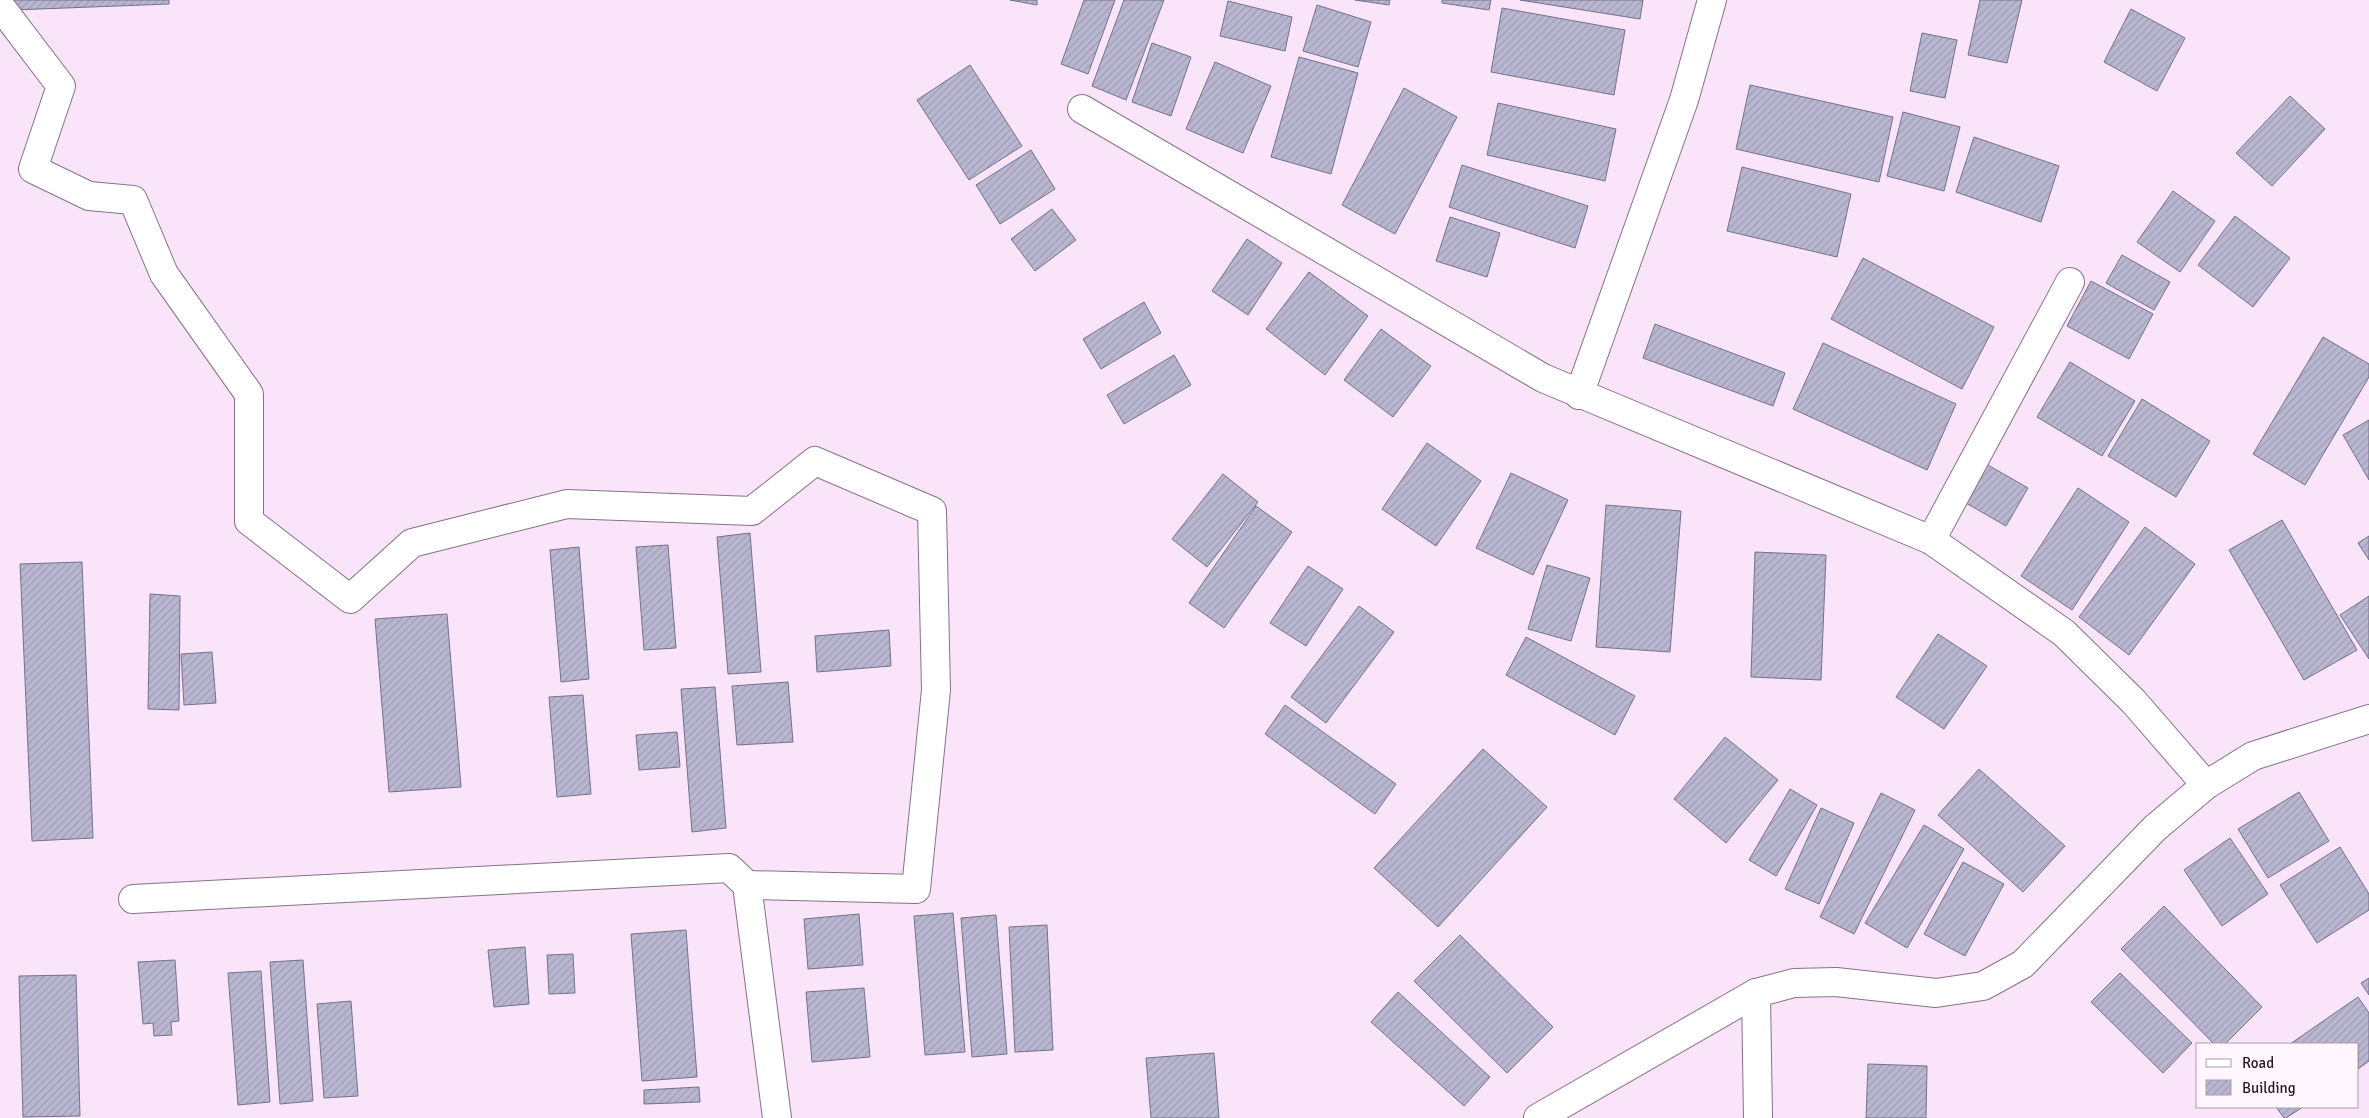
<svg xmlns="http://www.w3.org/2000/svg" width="2369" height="1118" font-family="Signika,sans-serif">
  <defs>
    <pattern id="building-hatch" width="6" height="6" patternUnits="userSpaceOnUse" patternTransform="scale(1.25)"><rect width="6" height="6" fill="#b9b6d1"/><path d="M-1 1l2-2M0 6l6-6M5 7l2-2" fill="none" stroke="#9f9cb3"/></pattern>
  </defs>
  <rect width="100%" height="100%" fill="#fae4fa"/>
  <g fill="url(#building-hatch)" stroke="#74718a">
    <path d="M13,0H169V4L13,10Z"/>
    <path d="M1010,0H1037V5Z"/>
    <path d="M1084,0H1115L1088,74L1061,64Z"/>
    <path d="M1124,0H1164L1126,100L1092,86Z"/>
    <path d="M1355,0H1390L1389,5Z"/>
    <path d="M1442,0H1491L1489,10L1442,3Z"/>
    <path d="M1520,0H1643L1640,19Z"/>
    <path d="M1980,0H2022L2007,63L1968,55Z"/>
    <path d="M1228,1L1292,17L1285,51L1220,36Z"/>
    <path d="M1317,5L1371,22L1358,67L1303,51Z"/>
    <path d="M1502,8L1625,30L1614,95L1491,72Z"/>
    <path d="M2131,9L2185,38L2157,91L2104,62Z"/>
    <path d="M1922,33L1957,40L1945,98L1910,91Z"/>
    <path d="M1152,43L1191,57L1171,116L1132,102Z"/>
    <path d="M1299,57L1358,73L1331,174L1271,157Z"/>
    <path d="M1215,62L1271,86L1243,153L1186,129Z"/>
    <path d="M970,65L1022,146L969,180L917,100Z"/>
    <path d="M1750,85L1893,117L1879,182L1736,149Z"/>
    <path d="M1404,88L1457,117L1395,234L1342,205Z"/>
    <path d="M2290,96L2325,129L2272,186L2236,153Z"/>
    <path d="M1498,103L1616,129L1605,181L1487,155Z"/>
    <path d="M1903,112L1960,127L1944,191L1887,176Z"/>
    <path d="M1974,137L2059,166L2041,222L1956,192Z"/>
    <path d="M1031,150L1055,189L1000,224L976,185Z"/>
    <path d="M1462,165L1588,206L1575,248L1449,207Z"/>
    <path d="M1742,167L1851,194L1837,257L1727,231Z"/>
    <path d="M2173,191L2215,221L2180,272L2137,242Z"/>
    <path d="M1052,209L1076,240L1035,271L1011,239Z"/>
    <path d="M2235,216L2290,258L2253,307L2198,265Z"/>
    <path d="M1450,217L1500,233L1487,277L1436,261Z"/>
    <path d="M1247,239L1282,263L1248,315L1212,291Z"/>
    <path d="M2122,255L2170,282L2154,310L2106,283Z"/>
    <path d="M1863,258L1994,327L1962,389L1831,319Z"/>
    <path d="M1309,272L1368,316L1325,375L1266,329Z"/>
    <path d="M2091,281L2153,314L2129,359L2067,326Z"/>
    <path d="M1144,302L1161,333L1101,369L1083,339Z"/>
    <path d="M1655,324L1785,373L1773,406L1643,358Z"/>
    <path d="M1381,329L1431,366L1393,417L1344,380Z"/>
    <path d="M2323,337L2369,364V377L2305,485L2253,454Z"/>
    <path d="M1823,343L1956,404L1927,470L1793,409Z"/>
    <path d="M1174,355L1191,385L1124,424L1107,395Z"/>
    <path d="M2070,362L2135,401L2102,456L2037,417Z"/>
    <path d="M2142,399L2210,441L2176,497L2108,456Z"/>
    <path d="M2369,420V480L2343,435Z"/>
    <path d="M1427,443L1481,481L1436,546L1382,509Z"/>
    <path d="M1981,461L2028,488L2006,526L1959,499Z"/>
    <path d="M1511,473L1568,500L1533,575L1476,548Z"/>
    <path d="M1223,474L1258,502L1207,567L1172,539Z"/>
    <path d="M2078,488L2129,522L2072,610L2021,576Z"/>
    <path d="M1606,505L1681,511L1670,652L1596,647Z"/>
    <path d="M1256,506L1292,532L1224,628L1189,603Z"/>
    <path d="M2282,520L2357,650L2304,680L2229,550Z"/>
    <path d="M2145,527L2195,564L2129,655L2079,617Z"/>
    <path d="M750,533L761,672L728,674L717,537Z"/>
    <path d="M2369,536V560L2358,543Z"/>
    <path d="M668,545L676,648L644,650L636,547Z"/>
    <path d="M579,547L589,679L561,682L550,550Z"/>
    <path d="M1755,552L1826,555L1821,680L1751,677Z"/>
    <path d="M82,562L93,838L32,841L20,564Z"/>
    <path d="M1547,565L1590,578L1571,641L1528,629Z"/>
    <path d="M1308,566L1343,589L1306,646L1270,623Z"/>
    <path d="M150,594L180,596L179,710L148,709Z"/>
    <path d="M2369,596V659L2340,615Z"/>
    <path d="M1359,606L1394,632L1326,723L1291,697Z"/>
    <path d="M447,614L461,787L389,792L375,619Z"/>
    <path d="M889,630L891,666L817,672L815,636Z"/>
    <path d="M1938,634L1987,666L1944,729L1896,697Z"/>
    <path d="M1526,637L1635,696L1615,735L1506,675Z"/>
    <path d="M212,652L216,703L184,705L181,654Z"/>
    <path d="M788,682L793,742L737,745L732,686Z"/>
    <path d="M715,687L726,828L692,832L681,689Z"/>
    <path d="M583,695L591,794L557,797L549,697Z"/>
    <path d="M1285,705L1396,784L1375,814L1265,734Z"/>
    <path d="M677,732L680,767L639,770L636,735Z"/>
    <path d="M1725,737L1778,780L1726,843L1674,799Z"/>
    <path d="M1483,749L1547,807L1438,927L1374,868Z"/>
    <path d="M1979,769L2065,846L2023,892L1938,815Z"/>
    <path d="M1790,789L1817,805L1776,876L1749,860Z"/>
    <path d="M2299,792L2329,841L2268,878L2238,829Z"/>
    <path d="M1881,793L1915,810L1854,934L1820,917Z"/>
    <path d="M1821,808L1854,823L1819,904L1785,889Z"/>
    <path d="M1924,825L1964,849L1907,948L1865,923Z"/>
    <path d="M2230,838L2268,894L2222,926L2184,870Z"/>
    <path d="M2340,847L2369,894V910L2317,943L2280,885Z"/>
    <path d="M1963,862L2004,884L1965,956L1924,934Z"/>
    <path d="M2164,906L2262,1007L2225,1044H2214L2121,949Z"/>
    <path d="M953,913L965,1052L925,1055L914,916Z"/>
    <path d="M859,914L863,965L808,969L804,919Z"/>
    <path d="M996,915L1007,1054L972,1057L961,918Z"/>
    <path d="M1047,925L1053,1050L1015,1052L1009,927Z"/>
    <path d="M686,930L697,1077L642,1081L631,934Z"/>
    <path d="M1460,935L1553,1027L1507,1073L1414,981Z"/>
    <path d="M525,947L529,1004L494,1007L488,950Z"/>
    <path d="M573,954L575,993L549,994L547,955Z"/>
    <path d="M175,960L179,1021L171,1022L172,1035L154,1036L153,1023L143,1024L138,962Z"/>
    <path d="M303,960L313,1101L280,1104L270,962Z"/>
    <path d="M261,971L270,1102L238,1105L228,973Z"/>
    <path d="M2120,973L2192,1043L2163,1073L2091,1002Z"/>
    <path d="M76,975L80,1116L23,1117L19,976Z"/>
    <path d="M2369,978V995L2361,983Z"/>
    <path d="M864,988L870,1057L812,1062L806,992Z"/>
    <path d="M1398,992L1490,1077L1464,1106L1371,1022Z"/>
    <path d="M2358,997L2369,1013V1061L2358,1069V1044H2290Z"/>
    <path d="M351,1001L358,1096L324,1098L317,1004Z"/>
    <path d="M1214,1053L1219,1118H1151L1146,1058Z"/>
    <path d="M1868,1064L1927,1066L1926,1118H1866Z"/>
    <path d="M699,1087L700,1102L644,1104V1090Z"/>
    <path d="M2276,1107H2303L2286,1118H2284Z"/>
  </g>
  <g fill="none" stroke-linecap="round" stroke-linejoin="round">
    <g stroke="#867287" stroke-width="30">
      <g id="minor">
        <path d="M0,6L61,86L33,169L89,196L133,200L164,274L249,394V521L350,599L412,543L567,504L752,511L815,461L932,511L936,690L916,889L747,885"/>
        <path d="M1082,109L1543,378L1931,540L2064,633L2134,702L2206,785"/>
        <path d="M1579,395L1684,100L1712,0"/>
        <path d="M1931,540L2070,282"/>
        <path d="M133,899L729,868L747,885L777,1118"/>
        <path d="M1756,993L1758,1118"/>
        <path d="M1538,1118L1756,993L1794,983L1836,982L1936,993L1983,986L2023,964L2155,828L2206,785L2253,756L2369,719"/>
      </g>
    </g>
    <use href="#minor" stroke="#fff" stroke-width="28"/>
  </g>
  <rect x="2196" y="1043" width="162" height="65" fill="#fff6ff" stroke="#a79ea7"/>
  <rect x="2206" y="1059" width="25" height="8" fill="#ffffff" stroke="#a79ea7"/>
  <text x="2242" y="1068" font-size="15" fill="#231b24">Road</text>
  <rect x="2206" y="1080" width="25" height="15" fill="url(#building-hatch)" stroke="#a79ea7"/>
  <text x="2242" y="1093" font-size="15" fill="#231b24">Building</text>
</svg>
